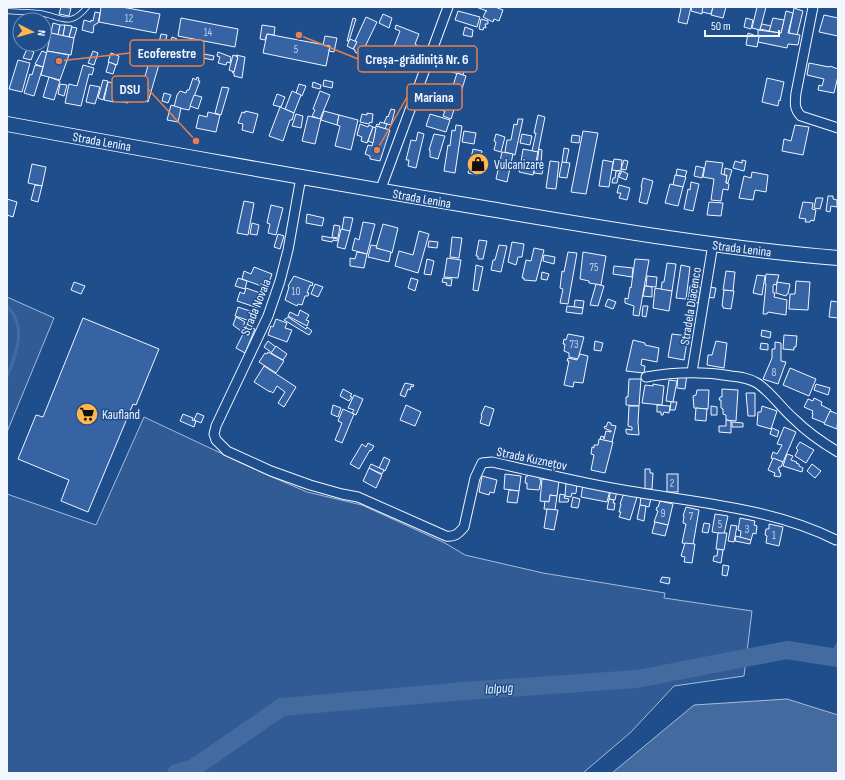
<svg xmlns="http://www.w3.org/2000/svg" width="845" height="780" font-family="'Sofia Sans Condensed',sans-serif">
  <rect width="100%" height="100%" fill="#1f4e8c"/>
  <g fill="#305b95" stroke="#a8bbd7">
    <path d="M7,297L54,318L7,432Z"/>
    <path d="M144,417L263,473L307,492L362,505L445,543L465,555L543,573L665,593L664,598L752,611L744,676L674,686L631,732L583,773H7V494L96,525Z"/>
  </g>
  <path fill="#446ba0" stroke="#a8bbd7" d="M787,699L838,715V773H612L694,705Z"/>
  <g fill="none" stroke-linecap="round" stroke-linejoin="round">
    <g stroke="#446ba0" stroke-width="3">
      <path d="M7,306C28,327 16,354 7,377"/>
      <path d="M830,656L838,643"/>
    </g>
    <path stroke="#446ba0" stroke-width="18" d="M176,773L192,769L282,707L464,691L637,679L787,650L838,658"/>
  </g>
  <g fill="#3563a3" stroke="#f2f6ff">
    <path d="M61,7L71,8L69,16L59,14Z"/>
    <path d="M101,7H122L160,14L156,33L99,22Z"/>
    <path d="M476,7H495L503,10L499,21L494,19L493,22L483,17L486,11H487Z"/>
    <path d="M680,7H691L687,24L678,22L681,9Z"/>
    <path d="M692,7H703L702,14L691,11Z"/>
    <path d="M703,7H713L711,14L702,12Z"/>
    <path d="M713,7H726L723,18L711,15Z"/>
    <path d="M757,7H766L760,30L752,28Z"/>
    <path d="M794,8L803,11L797,35L789,33Z"/>
    <path d="M458,11L480,17L477,27L455,20Z"/>
    <path d="M786,11L793,13L788,33L800,35L798,45L788,44L787,48L758,42V30L781,33Z"/>
    <path d="M95,12L100,13L98,23L94,25L93,33L82,30L84,20L91,22V20L93,21Z"/>
    <path d="M383,14L392,18L389,28L379,23Z"/>
    <path d="M824,15L838,18V36L819,32Z"/>
    <path d="M366,17L377,22L361,55L355,52V50L353,49L357,42L355,41Z"/>
    <path d="M181,18L238,29L235,47L178,36Z"/>
    <path d="M353,18L356,19L349,41H347Z"/>
    <path d="M746,18L753,20L751,29L744,27Z"/>
    <path d="M773,18L784,20L781,33L769,31Z"/>
    <path d="M481,19L488,21V24H485L486,28L484,27L483,30L479,29Z"/>
    <path d="M53,23L60,25L58,35L51,33Z"/>
    <path d="M762,24L771,26L769,31L760,29Z"/>
    <path d="M60,25H65L63,36L58,35Z"/>
    <path d="M65,25L72,26L69,37L63,36Z"/>
    <path d="M262,25L275,27L274,35L267,34L265,40L260,39Z"/>
    <path d="M396,25L419,34L415,44L418,46L415,55L412,54L408,64L390,57L400,31L395,29Z"/>
    <path d="M72,27L77,28L74,38L69,37Z"/>
    <path d="M465,27L473,30L472,37L463,35Z"/>
    <path d="M51,33L74,38L71,55L47,51Z"/>
    <path d="M748,33L759,37L757,47L746,45Z"/>
    <path d="M161,34L167,35L165,44L159,43Z"/>
    <path d="M267,34L330,46L326,66L263,53Z"/>
    <path d="M325,36L337,38L334,52L329,51L330,46L323,45Z"/>
    <path d="M172,37L177,39L175,46L170,45Z"/>
    <path d="M350,39L357,42L353,49L347,46Z"/>
    <path d="M441,47L469,54L463,75L436,68Z"/>
    <path d="M27,49L34,52L31,60L23,58Z"/>
    <path d="M42,51L47,53L43,67L35,64Z"/>
    <path d="M47,51L69,55L60,80L41,75Z"/>
    <path d="M93,51L98,53L94,65L88,63Z"/>
    <path d="M218,52L231,57L230,63L227,62L226,65L218,63L220,57L217,56Z"/>
    <path d="M111,53L119,56L117,65L108,62Z"/>
    <path d="M204,54L214,56L213,60L203,58Z"/>
    <path d="M233,55L238,57L234,72L229,70Z"/>
    <path d="M236,55L245,57L242,78L234,76V73L232,72H234L238,57L236,56Z"/>
    <path d="M150,58L160,61L148,102L139,99Z"/>
    <path d="M18,60L30,63L22,92L9,89Z"/>
    <path d="M109,62L116,65L113,74L106,72Z"/>
    <path d="M809,63L829,67L830,66L838,69V76L834,93L818,90L819,85L822,86L824,79L807,75Z"/>
    <path d="M35,65L43,67L34,96L24,93L30,74L32,75Z"/>
    <path d="M83,65L94,68L92,75L89,74L81,106L65,103L69,84L77,86Z"/>
    <path d="M457,73L466,76L461,92L452,89Z"/>
    <path d="M49,77L60,81L54,100L43,97Z"/>
    <path d="M197,77L199,78L198,81H200L189,110L174,107L177,95L180,91L186,93L187,90H189L193,78L196,80Z"/>
    <path d="M767,78L784,82L780,101L779,100L778,106L762,102Z"/>
    <path d="M103,80L108,81L103,100L98,98Z"/>
    <path d="M114,80L126,82V86L131,88L128,103L115,100L114,102L104,100L108,82L114,83Z"/>
    <path d="M324,80L333,82L332,88L323,86Z"/>
    <path d="M313,82L321,85L320,89L312,87Z"/>
    <path d="M60,84L67,85L64,96L58,94Z"/>
    <path d="M299,84L306,86L302,96L296,93Z"/>
    <path d="M90,85L100,87L95,104L86,102Z"/>
    <path d="M222,87L229,88L221,115L215,113Z"/>
    <path d="M292,91L301,95L294,113L285,109Z"/>
    <path d="M320,91L330,95L320,119L312,116L315,110L313,109Z"/>
    <path d="M164,93L171,95L168,103L162,101Z"/>
    <path d="M277,94L285,97L281,107L273,105Z"/>
    <path d="M194,95L202,97L198,109L190,106Z"/>
    <path d="M171,105L181,108L178,122L167,120Z"/>
    <path d="M280,107L294,113L292,120H290L283,141L269,136Z"/>
    <path d="M441,107L454,110L451,119L443,116L445,111L440,110Z"/>
    <path d="M391,109L395,110L391,125L384,123L387,116L388,117Z"/>
    <path d="M245,111L258,114L253,133L242,130L243,124L238,123L242,112L245,113Z"/>
    <path d="M324,111L339,115L337,125L321,120Z"/>
    <path d="M208,112L220,115L216,132L196,128L199,115L207,117Z"/>
    <path d="M367,113L373,114L372,123L370,122L369,124L360,122L362,114L367,115Z"/>
    <path d="M296,114L303,116L301,128L292,126Z"/>
    <path d="M430,114L450,120L446,132L426,126Z"/>
    <path d="M339,115L358,120L351,150L335,146L340,126L337,125Z"/>
    <path d="M538,115L545,117L538,152L532,151L536,133H534Z"/>
    <path d="M308,116L321,119L315,144L302,141Z"/>
    <path d="M518,119H523L515,155L505,152L507,140H511L514,124L517,125Z"/>
    <path d="M380,122L387,124L385,129L376,126L377,124L379,125Z"/>
    <path d="M360,124L368,127L369,125L373,127L367,143L361,141L362,137L357,135Z"/>
    <path d="M456,125L462,126L455,173L444,171L448,145L450,146L452,130L455,131Z"/>
    <path d="M795,125L809,127L803,155L782,151L784,139L791,141Z"/>
    <path d="M376,126L390,130L380,161L370,159V156L365,154L368,145L372,146Z"/>
    <path d="M373,127L376,128L373,143L368,141Z"/>
    <path d="M464,131L476,133L474,144L462,142Z"/>
    <path d="M583,131L598,133L586,194L571,192Z"/>
    <path d="M418,132L424,134L416,168L408,166L409,160H406L411,140L416,141Z"/>
    <path d="M434,134L445,136L438,159L430,157V150H429Z"/>
    <path d="M496,134L505,137L501,152L494,150L496,142L494,141Z"/>
    <path d="M522,134L532,136L530,145L520,143Z"/>
    <path d="M572,135L580,136L579,143L571,142Z"/>
    <path d="M564,148L569,149L566,163L562,162Z"/>
    <path d="M473,149L482,151L477,175L468,173Z"/>
    <path d="M523,149L538,152L533,175L519,172L520,167L517,166L518,162H521Z"/>
    <path d="M539,149L542,150L541,164L537,163Z"/>
    <path d="M502,152L513,154L507,182L496,179Z"/>
    <path d="M614,159L622,160L621,171L612,170Z"/>
    <path d="M603,160L613,162L609,187L599,186Z"/>
    <path d="M624,160L628,161L626,170L621,169Z"/>
    <path d="M742,160L746,161L744,171L733,168L735,161L742,163Z"/>
    <path d="M550,161L559,162L556,189L546,188Z"/>
    <path d="M706,161L723,163L721,174L727,175L726,183L729,184L728,190L723,189L721,201L711,200L714,179L703,177Z"/>
    <path d="M562,162L570,163L567,178L559,177Z"/>
    <path d="M536,163L544,165L542,174L534,173Z"/>
    <path d="M32,164L46,167L42,186L28,183Z"/>
    <path d="M696,166L704,168L702,178L694,176Z"/>
    <path d="M725,168L732,170L728,183H726L727,175H724Z"/>
    <path d="M677,169L687,171L685,177L676,175Z"/>
    <path d="M616,171H620V174L619,173L617,183H612L613,178H615Z"/>
    <path d="M622,171L628,174L626,180L619,177Z"/>
    <path d="M752,172L768,175L766,192L755,190L753,200L739,198L744,176L751,178Z"/>
    <path d="M675,175L686,177L683,187L673,185Z"/>
    <path d="M643,178L653,181L647,204L639,202L642,187H641Z"/>
    <path d="M691,182L699,184L693,211L684,209L688,189L690,190Z"/>
    <path d="M670,184L683,187L678,206L665,203Z"/>
    <path d="M35,185L42,186L38,202L31,200Z"/>
    <path d="M619,185L630,188L627,200L619,198L621,193H617Z"/>
    <path d="M828,196H833V199L837,200V207L831,206L830,212L826,211Z"/>
    <path d="M816,198H823L820,209L814,208Z"/>
    <path d="M7,199L17,202L13,217L7,215Z"/>
    <path d="M244,201L254,203L248,235L237,233Z"/>
    <path d="M709,202L723,203L721,216L707,215Z"/>
    <path d="M803,202L813,203L812,209L816,210L814,221L811,220L810,222H805L806,219L799,218Z"/>
    <path d="M271,205L283,208L276,235L268,233L270,224L267,223Z"/>
    <path d="M307,214L324,218L322,226L306,223Z"/>
    <path d="M344,217L353,218L350,231L342,230Z"/>
    <path d="M363,222L375,224L367,254L352,250L355,238L359,240Z"/>
    <path d="M252,223L259,225L257,235L250,234Z"/>
    <path d="M383,224L398,228L392,253L376,248Z"/>
    <path d="M334,225L340,226L338,238L332,237Z"/>
    <path d="M341,229L350,231L345,249L337,247Z"/>
    <path d="M419,231L429,234L418,273L395,266L399,251L413,255Z"/>
    <path d="M278,234L284,236L280,249L274,247Z"/>
    <path d="M322,236L338,239L337,241L333,240L332,242L322,240Z"/>
    <path d="M452,237L462,238L459,258L450,257Z"/>
    <path d="M479,240L487,241L483,259H478V256H476Z"/>
    <path d="M429,241L438,242L437,248L428,247Z"/>
    <path d="M512,242L524,244L522,257H518L516,265L508,262Z"/>
    <path d="M371,245L377,246L376,248L391,252L389,262L368,257Z"/>
    <path d="M499,245L507,246L501,272L491,270L493,260H495Z"/>
    <path d="M534,248L544,250L536,281L524,280V278H522L526,260L531,261Z"/>
    <path d="M357,252L367,254L364,268L350,266V258L355,259Z"/>
    <path d="M568,252L577,253L568,304L560,303L563,289L560,288L562,271L564,272Z"/>
    <path d="M583,252L606,256L601,285L589,283V281L580,279Z"/>
    <path d="M544,255L555,257L554,264L543,261Z"/>
    <path d="M447,258L461,260L458,278L444,277Z"/>
    <path d="M427,259L434,261L431,275L424,274Z"/>
    <path d="M635,259L649,260L639,316L633,315L634,306L625,303V298L628,299L630,287L631,288Z"/>
    <path d="M667,263L676,264L672,291L661,290L662,282H664Z"/>
    <path d="M476,265L483,267L478,291L473,290Z"/>
    <path d="M681,265L690,267L686,299L676,298Z"/>
    <path d="M614,266L633,268L632,277L613,274Z"/>
    <path d="M254,267L272,274L267,288L242,279L244,271L251,274Z"/>
    <path d="M726,271L735,272L733,291L723,290Z"/>
    <path d="M542,272L549,274L547,280L541,279Z"/>
    <path d="M766,274L779,275L776,285L774,284L773,286V293H775L774,297L787,300L786,315L768,312L767,314H763L766,284H765Z"/>
    <path d="M757,275L765,276L762,295L753,293Z"/>
    <path d="M294,276L313,283L312,286L310,285L307,293H309L308,296H305L302,305L298,304L297,306L285,300L289,287L288,286Z"/>
    <path d="M647,276L657,277L656,287L646,286Z"/>
    <path d="M238,278L247,281L245,289L235,286Z"/>
    <path d="M411,278L418,280L415,291L408,288Z"/>
    <path d="M443,278L452,279L451,286L446,285L447,283L442,282Z"/>
    <path d="M796,281L810,282L808,310L789,309L790,294H795Z"/>
    <path d="M74,282L85,286L81,294L71,290Z"/>
    <path d="M777,282L790,284L788,294H787L786,296L776,293Z"/>
    <path d="M315,284L323,287L318,297L311,294Z"/>
    <path d="M596,284L604,286L598,306L590,305Z"/>
    <path d="M645,286L652,287V297L643,296Z"/>
    <path d="M690,286L701,288L698,303L688,302Z"/>
    <path d="M708,287L716,288L714,298L707,297Z"/>
    <path d="M246,288L263,294L258,308L237,301L240,292L244,294Z"/>
    <path d="M655,288L672,291L669,311L653,308Z"/>
    <path d="M724,290L734,291L731,309L723,308V306H722Z"/>
    <path d="M608,299L616,302L613,309L605,306Z"/>
    <path d="M575,300L584,301L583,308L574,307Z"/>
    <path d="M831,301L838,302V318L829,317Z"/>
    <path d="M567,306L583,308L582,314L566,312Z"/>
    <path d="M643,306H648L646,317L642,316Z"/>
    <path d="M238,307L256,313L253,322L235,316Z"/>
    <path d="M300,310L309,315L306,320L309,321L307,326L288,316L290,312L298,316Z"/>
    <path d="M236,317L245,322L241,331L233,325Z"/>
    <path d="M288,317L306,329L307,327L312,331L309,335L284,320Z"/>
    <path d="M83,318L159,349L136,405L133,404L88,512L61,501L69,480L18,459L36,415L43,417Z"/>
    <path d="M276,319L287,323L285,328L292,330L287,342L268,335L271,326L273,327Z"/>
    <path d="M247,326L255,329L245,353L236,348Z"/>
    <path d="M762,330L771,332L770,338L761,336Z"/>
    <path d="M568,334L584,337L578,359L569,357V353L564,351L565,344H563L564,339L566,340Z"/>
    <path d="M672,334L688,336L684,360L668,357Z"/>
    <path d="M784,335L797,336L796,347H794V350L783,349Z"/>
    <path d="M633,340L645,343V345L659,348L657,362L642,359L641,365L645,366L644,373L626,371Z"/>
    <path d="M268,341L276,347L272,353L264,347Z"/>
    <path d="M595,341L603,343L601,351L594,350Z"/>
    <path d="M716,341L727,343L724,368L707,365L708,355H712Z"/>
    <path d="M775,342L781,343V361L786,362L778,384L763,379L772,358V349H775Z"/>
    <path d="M761,343L768,344V350L760,349Z"/>
    <path d="M276,346L287,354L283,360L271,353Z"/>
    <path d="M268,352L284,361L276,373L259,362L265,353L267,354Z"/>
    <path d="M580,354L588,356L583,383L574,382L573,387L564,385L569,361H567L568,358L577,360Z"/>
    <path d="M264,366L296,387L284,407L278,403L285,392L277,386L273,393L270,391V392L254,382Z"/>
    <path d="M790,368L816,379L809,396L783,385Z"/>
    <path d="M678,374H687L685,389L677,388Z"/>
    <path d="M629,379H641L639,406L626,405V397H628Z"/>
    <path d="M669,380L677,381L673,402L666,401Z"/>
    <path d="M405,383L414,385L413,387L411,386L410,390L408,389L405,397L400,395Z"/>
    <path d="M653,384L664,386L662,405L642,403L645,385L653,386Z"/>
    <path d="M816,384L830,388L828,395L814,390Z"/>
    <path d="M343,389L352,394L350,396L352,397L349,401L340,396Z"/>
    <path d="M722,389L738,390L736,421L726,420V415L723,414V409L721,408V400H719L720,397H722Z"/>
    <path d="M697,390H709L708,409L694,408L693,396L696,395Z"/>
    <path d="M746,393H755V416H748Z"/>
    <path d="M354,395L363,399L356,415L352,413L354,410L348,408Z"/>
    <path d="M814,398L822,402L821,405L831,410L825,423L812,418L813,414H812L813,411L804,407L808,399L813,401Z"/>
    <path d="M671,402H677L675,410H670Z"/>
    <path d="M333,405L341,408L338,417L331,414Z"/>
    <path d="M406,405L421,412L415,426L400,420Z"/>
    <path d="M657,405L670,406L669,413L664,412L663,415H661V412H657Z"/>
    <path d="M485,406L494,409L489,426L480,423L482,416L481,415Z"/>
    <path d="M629,406H639L638,422L639,435L627,434L626,432V429L632,430V427L628,426Z"/>
    <path d="M711,406L717,407V415H711Z"/>
    <path d="M762,406L777,411L771,429L757,425L758,412H761Z"/>
    <path d="M696,408L707,409L706,421L695,420Z"/>
    <path d="M343,409L354,414L342,443L335,440L342,423L338,421Z"/>
    <path d="M830,411L838,414L837,429L824,424Z"/>
    <path d="M197,413L204,416L201,423L194,420Z"/>
    <path d="M183,414L193,418L192,420L196,421L194,427L180,421Z"/>
    <path d="M726,420L731,421V433L719,432V426H726Z"/>
    <path d="M608,422L611,423V425L616,426L612,442L600,440L601,436L604,437V439L606,431L611,432V431L604,428L605,426L606,427Z"/>
    <path d="M732,422L743,423V427H732Z"/>
    <path d="M784,427L796,432L783,462L771,458L773,452L777,454L780,449L782,445L777,444Z"/>
    <path d="M772,428L779,431L777,437L770,434Z"/>
    <path d="M599,439L613,442L605,473L591,470L594,455L591,454L592,447L594,448V445H598Z"/>
    <path d="M800,442L814,450L806,463L795,456L798,450L796,448Z"/>
    <path d="M368,443L374,446L371,451L370,450L359,469L350,464L362,444L366,447Z"/>
    <path d="M787,454L793,456L791,460L797,462L796,463L799,464V466L803,468L802,472L783,466Z"/>
    <path d="M384,457L390,460L385,471L379,468Z"/>
    <path d="M773,458L783,462L781,467H779L778,470H780L779,472L781,473L780,477L774,476L775,473L768,470Z"/>
    <path d="M371,464L384,470L382,474L369,468Z"/>
    <path d="M812,464L821,471L815,478L807,471Z"/>
    <path d="M369,468L382,475L376,488L363,481Z"/>
    <path d="M645,469H650V473H653L652,489H645Z"/>
    <path d="M505,474L521,476L519,491L504,489Z"/>
    <rect x="667" y="474" width="11" height="18"/>
    <path d="M528,475L540,476V480H541L539,490L527,489V483H525L526,476H528Z"/>
    <path d="M482,476L497,480L494,493L490,492L489,495L479,492Z"/>
    <path d="M542,479L559,481L557,496L550,495L549,502L540,501Z"/>
    <path d="M566,483L577,485L576,493L575,494L572,493L571,497L565,496Z"/>
    <path d="M583,484L610,490L607,502L581,497Z"/>
    <path d="M611,489L617,491L615,500L609,499Z"/>
    <path d="M509,490L519,491L517,503L507,502Z"/>
    <path d="M624,493L639,495V497H637L630,520L619,517L621,512H619L621,504H620Z"/>
    <path d="M560,494L565,495L564,498L569,499L568,502H559Z"/>
    <path d="M550,495L557,496L555,510L544,509L545,501L549,502Z"/>
    <path d="M641,496L651,498L649,507L640,505Z"/>
    <path d="M573,497L580,499L578,508L571,507Z"/>
    <path d="M609,499L614,500L613,503H615L614,510L607,509Z"/>
    <path d="M660,501L673,504L668,525L654,522L658,511L656,510L657,507H658Z"/>
    <path d="M640,505L646,506L644,521L637,519Z"/>
    <path d="M686,507L699,510L693,545L682,543L686,524L683,523L684,516H683Z"/>
    <path d="M547,509L558,510L554,530L544,528Z"/>
    <path d="M715,514L728,516L724,534L712,532Z"/>
    <path d="M740,518L755,521L754,525L757,526L756,534L753,533L751,540L740,538L741,531L738,530Z"/>
    <path d="M655,522L668,525L665,536L652,533Z"/>
    <path d="M704,523L710,524L708,533L702,532Z"/>
    <path d="M769,524L783,527L779,546L766,543L767,536L765,535L766,529H769Z"/>
    <path d="M731,525L737,526L734,542L728,541Z"/>
    <path d="M718,533H727L724,550L716,549Z"/>
    <path d="M736,536L751,540L750,544L735,541Z"/>
    <path d="M685,543L695,544L692,563L684,562L685,557L681,556Z"/>
    <path d="M718,549L723,550L721,563L713,561L714,556H717Z"/>
    <path d="M723,565L729,566L727,576L722,575Z"/>
    <path d="M662,577L670,578L669,584L660,582Z"/>
  </g>
  <g fill="none" stroke-linecap="round" stroke-linejoin="round">
    <g stroke="#f2f6ff" stroke-width="6">
      <path id="service" d="M7,11C17,12 28,12 39,13C61,16 69,29 87,7"/>
    </g>
    <g stroke="#f2f6ff" stroke-width="11">
      <g id="minor">
        <path d="M813,7L796,93C795,103 794,109 801,116L838,128"/>
        <path d="M301,177L288,250L280,281L268,316L216,426L214,434L216,440L227,451L271,471L310,485L342,494L358,497L446,536C455,537 458,534 464,527L475,478L482,463L492,462C538,472 584,484 629,491C699,503 772,508 836,540"/>
        <path d="M380,191L448,7"/>
        <path d="M692,372L713,244"/>
        <path d="M646,377C674,372 702,371 731,376C740,377 749,378 757,383C771,392 781,408 794,419C807,432 823,443 838,452"/>
      </g>
    </g>
    <g stroke="#f2f6ff" stroke-width="16">
      <path id="primary" d="M7,124C164,153 321,181 478,207C597,227 717,248 838,258"/>
    </g>
    <use href="#service" stroke="#1f4e8c" stroke-width="4.5"/>
    <use href="#minor" stroke="#1f4e8c" stroke-width="9"/>
    <use href="#primary" stroke="#1f4e8c" stroke-width="14"/>
  </g>
  <defs>
    <g id="shop-disc" transform="scale(1.15)"><circle r="9.5" fill="#ffb74d" stroke="#1f4e8c"/><path d="M-5-2.5h2.3a2.7 3.5 0 0 1 5.4 0H5L5.5 6h-11ZM-1.5-2.5h3a1.5 2.3 0 0 0-3 0Z" fill="#111"/></g>
    <g id="supermarket-disc" transform="scale(1.15)"><circle r="9.5" fill="#ffb74d" stroke="#1f4e8c"/><path d="M-6-5.5h2.5l.6 2H6L4.5 2H-2.5L-4.4-4H-6ZM-1.5 3.2a1.3 1.3 0 1 0 .1 0ZM3 3.2a1.3 1.3 0 1 0 .1 0Z" fill="#111"/></g>
  </defs>
  <g fill-rule="evenodd">
    <use href="#shop-disc" x="478" y="164"/>
    <use href="#supermarket-disc" x="87" y="414"/>
  </g>
  <g text-anchor="middle" stroke-width="3" stroke-linejoin="round" paint-order="stroke">
    <g font-size="11" fill="#c3d1e8">
      <text x="129" y="22">12</text>
      <text x="208" y="36">14</text>
      <text x="296" y="53">5</text>
      <text x="594" y="271">75</text>
      <text x="296" y="295">10</text>
      <text x="574" y="348">73</text>
      <text x="774" y="376">8</text>
      <text x="672" y="487">2</text>
      <text x="663" y="517">9</text>
      <text x="691" y="520">7</text>
      <text x="720" y="528">5</text>
      <text x="747" y="533">3</text>
      <text x="774" y="539">1</text>
    </g>
    <g font-size="13" fill="#f2f6ff" stroke="#1f4e8c">
      <text transform="translate(102 141) rotate(10)" y="5">Strada Lenina</text>
      <text transform="translate(422 198) rotate(10)" y="5">Strada Lenina</text>
      <text transform="translate(742 248) rotate(7)" y="5">Strada Lenina</text>
      <text transform="translate(690 306) rotate(-81)" y="5">Stradela Diacenco</text>
      <text transform="translate(255 307) rotate(-68)" y="5">Strada Novaia</text>
      <text transform="translate(532 458) rotate(12)" y="5">Strada Kuznețov</text>
    </g>
    <g font-size="13" fill="#f2f6ff" stroke="#1f4e8c" text-anchor="start">
      <text x="494" y="169">Vulcanizare</text>
      <text x="102" y="419">Kaufland</text>
    </g>
    <g font-size="14" font-style="italic" fill="#f2f6ff" stroke="#1f4e8c">
      <text transform="translate(499 688) rotate(-4)" y="5">Ialpug</text>
    </g>
  </g>
  <path fill="none" stroke="#ea8049" stroke-width="1.5" d="M59 61L130 53M299 35L358 59M196 141L148 89M377 150L407 97"/>
  <g fill="#ea8049" stroke="#1f4e8c" stroke-width="1.5">
    <circle cx="59" cy="61" r="4"/>
    <circle cx="299" cy="35" r="4"/>
    <circle cx="196" cy="141" r="4"/>
    <circle cx="377" cy="150" r="4"/>
  </g>
  <g fill="#1f4e8c" stroke="#ea8049" stroke-width="1.5">
    <rect x="130" y="40" width="74" height="26" rx="4"/>
    <rect x="358" y="46" width="119" height="26" rx="4"/>
    <rect x="112" y="76" width="36" height="26" rx="4"/>
    <rect x="407" y="84" width="55" height="26" rx="4"/>
  </g>
  <g font-size="14" text-anchor="middle" font-weight="bold" fill="#f2f6ff">
    <text x="167" y="58">Ecoferestre</text>
    <text x="417" y="64">Creșa-grădiniță Nr. 6</text>
    <text x="130" y="94">DSU</text>
    <text x="434" y="102">Mariana</text>
  </g>
  <rect width="845" height="780" fill="none" stroke="#f2f6ff" stroke-width="16"/>
  <g transform="translate(32 32) rotate(96)"><circle r="19" fill="#1f4e8c" stroke="#7391ba"/>
  <path d="M0-3L7 15L0 10L-7 15Z" fill="#ffb74d"/>
  <text y="-6" font-size="11" font-weight="bold" text-anchor="middle" fill="#f2f6ff">N</text>
  </g>
  <path d="M705 30v6h74v-6" fill="none" stroke="#f2f6ff" stroke-width="2"/>
  <text x="711" y="30" font-size="12" fill="#f2f6ff" stroke="#1f4e8c" stroke-width="3" paint-order="stroke">50 m</text>
</svg>
